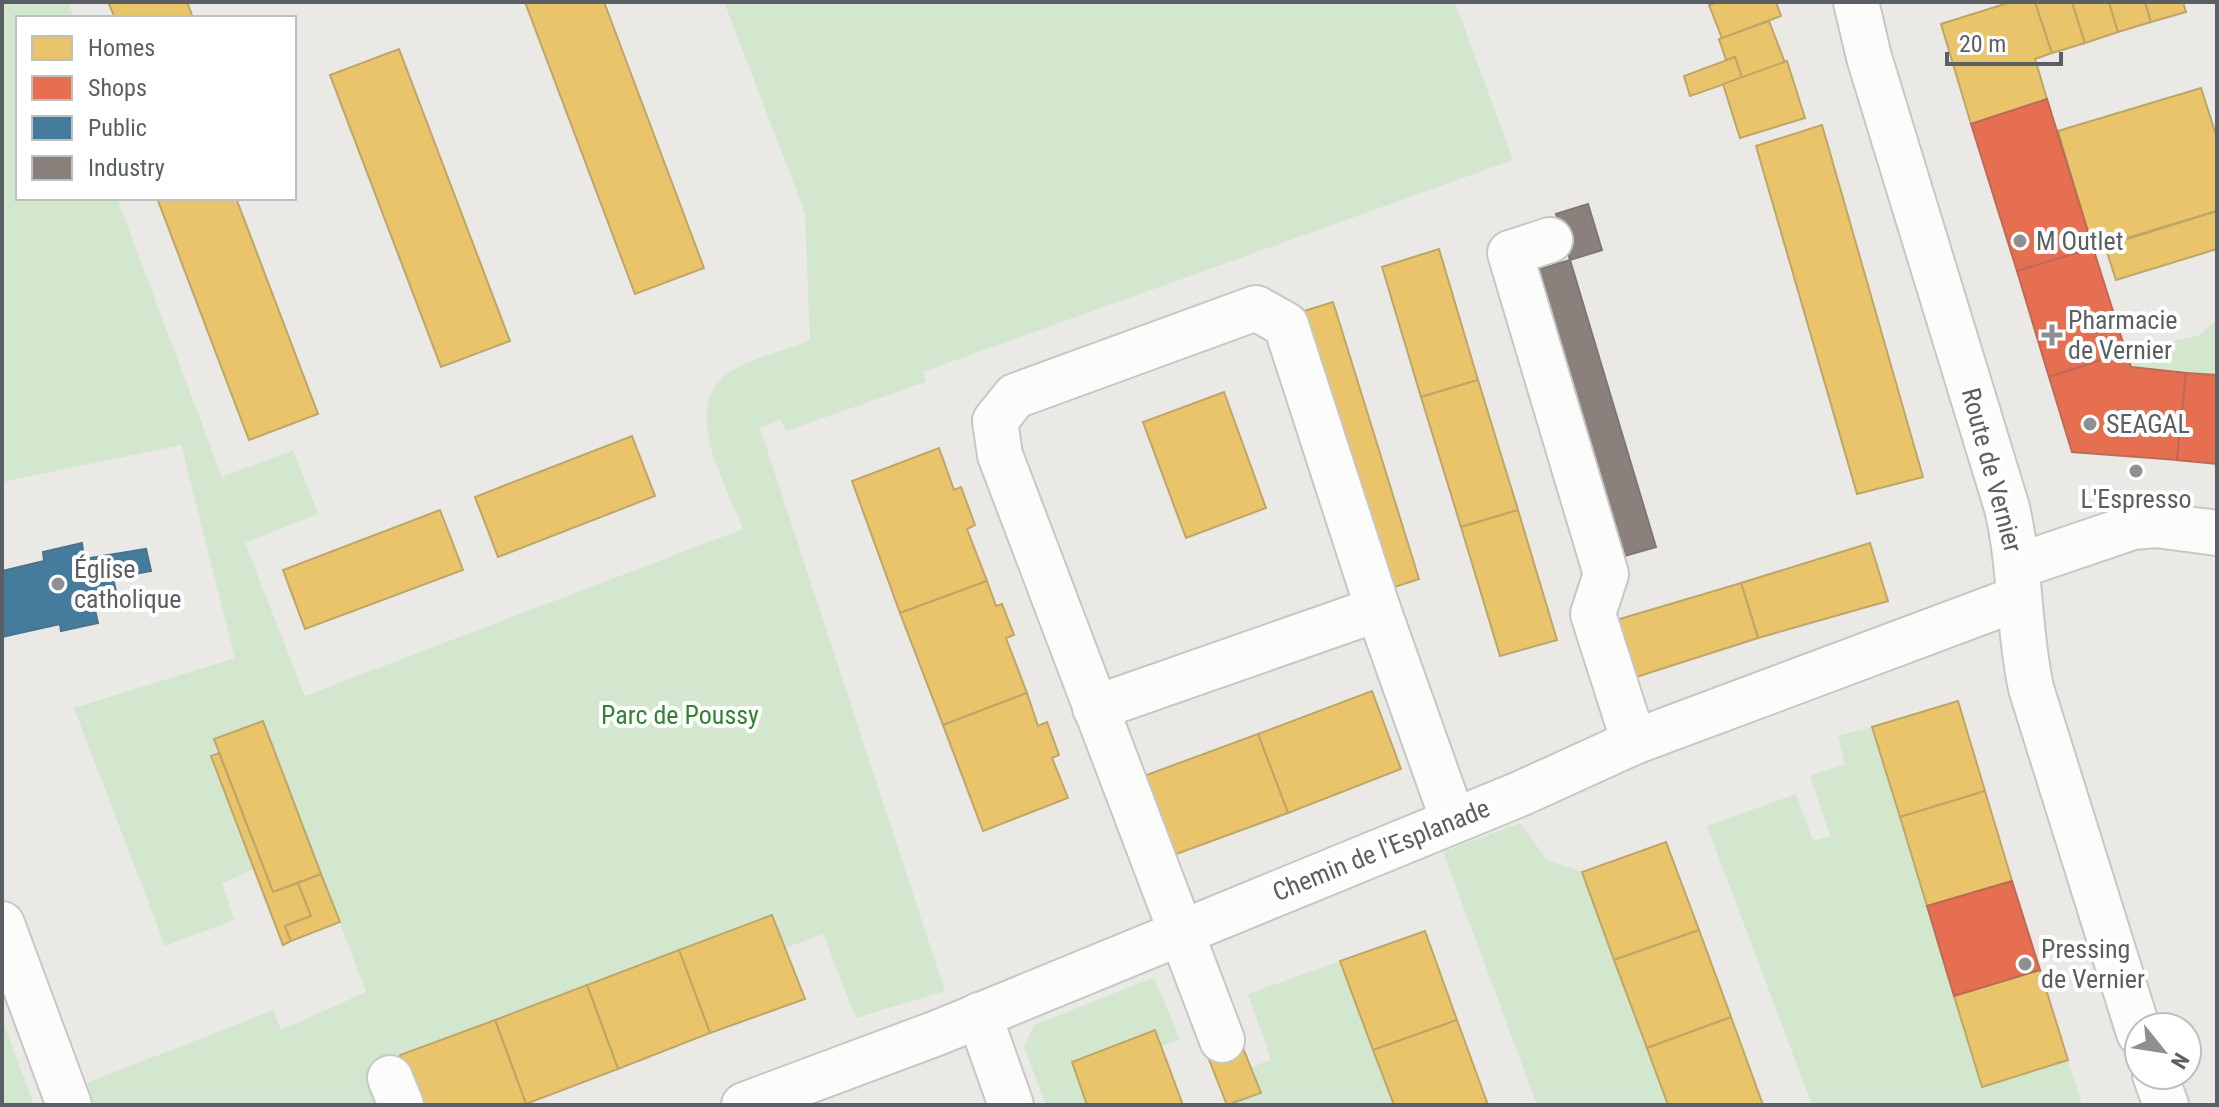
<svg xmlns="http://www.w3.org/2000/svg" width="2219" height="1107" font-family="'Roboto Condensed',sans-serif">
  <rect width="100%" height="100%" fill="#ebe9e5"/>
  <g fill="#d3e7cf">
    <path d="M2,2H68L74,18H18V198H117L222,477L293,450L318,514L245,543L305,696L743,529C726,484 675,401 735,369C758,356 786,351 810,340L805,213L724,2H1455L1513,160L923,372L926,382L786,431L781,419L760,428L945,991L856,1018L823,934L785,948L772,915L372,1066L385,1105H94L87,1083L273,1010L281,1030L366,992L263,721L214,740L254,869L222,883L234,920L165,946L74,708L235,658L181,445L2,482Z"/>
    <path d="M2217,320V375L2131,367L2126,352L2199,335Z"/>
    <path d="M1872,727L1982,1087L2068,1060L2082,1105H1812L1707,826L1796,794L1813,841L1830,836L1810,776L1845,764L1838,736Z"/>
    <path d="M1520,823L1547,860L1582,872L1668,1105H1537L1443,852Z"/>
    <path d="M1340,961L1394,1105H1232L1260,1093L1251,1068L1271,1059L1248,994Z"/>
    <path d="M1154,977L1180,1040L1161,1046L1155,1031L1072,1062L1087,1105H1046L1024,1047L1034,1025Z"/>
    <path d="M2,1019L34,1105H2Z"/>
  </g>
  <g fill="#e9c46a" stroke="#bea668" stroke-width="2">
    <path d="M108,2H187L193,18H115Z"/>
    <path d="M525,2H604L704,268L635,294Z"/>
    <path d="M1718,2H1776L1781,16L1722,38L1709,5Z"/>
    <path d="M2011,2H2035L2052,53L2035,59L2047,99L1971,124L1941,24Z"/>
    <path d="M2035,2H2072L2085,43L2052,53Z"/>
    <path d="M2072,2H2109L2118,32L2085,43Z"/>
    <path d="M2109,2H2145L2151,22L2118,32Z"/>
    <path d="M2145,2H2183L2186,12L2151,22Z"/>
    <path d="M1769,21L1785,63L1742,78L1735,57L1726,60L1719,39Z"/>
    <path d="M399,49L510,341L441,367L330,75Z"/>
    <path d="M1735,57L1742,78L1690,96L1684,76Z"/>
    <path d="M1787,61L1805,118L1740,138L1723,84Z"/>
    <path d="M2201,88L2217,138V211L2093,248L2058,131Z"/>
    <path d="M1822,125L1923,477L1857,494L1756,146Z"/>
    <path d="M157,198H236L318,414L249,440Z"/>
    <path d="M2217,211V249L2116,280L2105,246Z"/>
    <path d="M1439,249L1478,380L1421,397L1382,267Z"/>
    <path d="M1333,302L1419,579L1388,589L1301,312Z"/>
    <path d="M1478,380L1518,510L1461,527L1421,397Z"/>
    <path d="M1224,392L1266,508L1186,538L1143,422Z"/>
    <path d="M632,436L655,496L498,557L475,497Z"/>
    <path d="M939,448L954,490L961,487L975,525L967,529L987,581L900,613L852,481Z"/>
    <path d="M440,510L463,570L305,629L283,570Z"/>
    <path d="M1518,510L1557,640L1500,656L1461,527Z"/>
    <path d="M1870,543L1888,601L1758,638L1741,583Z"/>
    <path d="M987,581L996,606L1002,604L1014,635L1006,638L1027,693L943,725L900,613Z"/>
    <path d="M1741,583L1758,638L1630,679L1613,621Z"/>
    <path d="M1372,691L1401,769L1288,813L1258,734Z"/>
    <path d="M1027,693L1038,726L1047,722L1059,755L1052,758L1068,798L983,831L943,725Z"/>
    <path d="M1958,701L1985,791L1900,817L1872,727Z"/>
    <path d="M263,721L321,874L273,892L214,739Z"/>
    <path d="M1258,734L1288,813L1171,856L1141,777Z"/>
    <path d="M219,753L273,892L298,883L311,916L285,926L291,941L283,945L211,756Z"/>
    <path d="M1985,791L2012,881L1927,906L1900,817Z"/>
    <path d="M1666,842L1699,930L1614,960L1582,872Z"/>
    <path d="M321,874L340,922L291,941L285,926L311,916L298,883Z"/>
    <path d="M772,915L805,999L710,1033L679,950Z"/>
    <path d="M1699,930L1731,1017L1647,1048L1614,960Z"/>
    <path d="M1425,931L1457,1020L1373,1050L1340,961Z"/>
    <path d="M679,950L710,1033L618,1069L587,985Z"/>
    <path d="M2040,970L2068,1060L1982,1087L1954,996Z"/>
    <path d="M587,985L618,1069L526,1104L495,1020Z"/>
    <path d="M1731,1017L1763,1105H1668L1647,1048Z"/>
    <path d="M495,1020L526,1104L419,1105L400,1055Z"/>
    <path d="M1457,1020L1488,1105H1394L1373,1050Z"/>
    <path d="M1155,1030L1183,1105H1087L1072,1062Z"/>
    <path d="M1237,1033L1261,1093L1227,1105L1204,1047Z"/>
  </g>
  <g fill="#e76f51" stroke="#bd6a56" stroke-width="2">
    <path d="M2047,99L2093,248L2017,271L1971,124Z"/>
    <path d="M2093,248L2126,352L2049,377L2017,271Z"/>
    <path d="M2126,352L2131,367L2186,373L2177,460L2072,452L2049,377Z"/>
    <path d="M2186,373L2217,375V464L2177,460Z"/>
    <path d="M2012,881L2040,970L1954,996L1927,906Z"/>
  </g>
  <path fill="#457b9d" stroke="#4b738c" stroke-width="2" d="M82,543L84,559L146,549L151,571L113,578L116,591L107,607L95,610L98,623L61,631L60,624L2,637V571L44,561L43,552Z"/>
  <g fill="#8a817c" stroke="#7c7774" stroke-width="2">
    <path d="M1588,204L1602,250L1570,260L1556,214Z"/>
    <path d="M1570,260L1656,547L1621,557L1536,270Z"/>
  </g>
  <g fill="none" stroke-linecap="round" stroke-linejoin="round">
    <g stroke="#c7c7c7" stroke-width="48">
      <g id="minor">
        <path d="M1856,2L1869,57L2007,508C2021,568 2018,628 2031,688L2139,1033"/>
        <path d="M1550,240L1510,253L1606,574L1593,614L1634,742"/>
        <path d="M2018,566L2133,527L2156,525L2217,533"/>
        <path d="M1095,708L1378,609"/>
        <path d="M2,924L69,1105"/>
        <path d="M979,1015L1011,1105"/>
        <path d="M1222,1040L1000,455L995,421L1015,396L1256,308L1286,325L1378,609L1453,820"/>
        <path d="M2155,1075L2166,1105"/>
        <path d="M390,1078L401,1105"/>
        <path d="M744,1105L937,1033L1205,923L1522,793L1634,742L2019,598"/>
      </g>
    </g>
    <use href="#minor" stroke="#fcfcfb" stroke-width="44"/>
  </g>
  <g fill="#8d8f90" stroke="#fff" stroke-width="3">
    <circle cx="2020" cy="241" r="8"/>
    <path d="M2048 323h8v8h8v8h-8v8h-8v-8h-8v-8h8z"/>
    <circle cx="2090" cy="424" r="8"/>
    <circle cx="2136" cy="471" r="8"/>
    <circle cx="58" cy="584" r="8"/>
    <circle cx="2025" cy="964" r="8"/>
  </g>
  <g text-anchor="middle" stroke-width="8" stroke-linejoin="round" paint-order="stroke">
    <g font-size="26" fill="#5a5f63" stroke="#fff" text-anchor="start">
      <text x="2036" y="250">M Outlet</text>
      <text x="2068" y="329">Pharmacie<tspan x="2068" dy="30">de Vernier</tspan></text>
      <text x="2106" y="433">SEAGAL</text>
      <text x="2136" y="508" text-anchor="middle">L'Espresso</text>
      <text x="74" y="578">Église<tspan x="74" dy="30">catholique</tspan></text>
      <text x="2041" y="958">Pressing<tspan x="2041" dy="30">de Vernier</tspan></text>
    </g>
    <g font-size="26" fill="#5a5f63" stroke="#fff">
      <text transform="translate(1992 470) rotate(75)" y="9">Route de Vernier</text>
      <text transform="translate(1381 850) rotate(-22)" y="9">Chemin de l'Esplanade</text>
    </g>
    <g font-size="26" fill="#338331" stroke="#fff">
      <text x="680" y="724">Parc de Poussy</text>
    </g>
  </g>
  <rect width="2219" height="1107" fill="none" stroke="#5a5f63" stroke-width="8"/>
  <rect x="16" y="16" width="280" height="184" fill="#ffffff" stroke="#bdbfc1" stroke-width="2"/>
  <rect x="32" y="36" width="40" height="24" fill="#e9c46a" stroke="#bdbfc1" stroke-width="2"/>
  <text x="88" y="56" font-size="24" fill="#5a5f63">Homes</text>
  <rect x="32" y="76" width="40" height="24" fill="#e76f51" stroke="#bdbfc1" stroke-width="2"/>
  <text x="88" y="96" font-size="24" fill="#5a5f63">Shops</text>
  <rect x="32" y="116" width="40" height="24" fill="#457b9d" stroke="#bdbfc1" stroke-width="2"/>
  <text x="88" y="136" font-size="24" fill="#5a5f63">Public</text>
  <rect x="32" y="156" width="40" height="24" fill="#8a817c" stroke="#bdbfc1" stroke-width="2"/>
  <text x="88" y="176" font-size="24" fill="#5a5f63">Industry</text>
  <g transform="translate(2163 1051) rotate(120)"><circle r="38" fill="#ffffff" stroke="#bdbfc1" stroke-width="2"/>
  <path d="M0-6L14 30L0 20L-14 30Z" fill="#8d8f90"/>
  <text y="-12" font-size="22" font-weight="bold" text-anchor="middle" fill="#5a5f63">N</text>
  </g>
  <path d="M1947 52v12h114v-12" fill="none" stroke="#5a5f63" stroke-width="4"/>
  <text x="1959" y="52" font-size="24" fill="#5a5f63" stroke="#ffffff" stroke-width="6" paint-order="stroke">20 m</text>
</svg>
